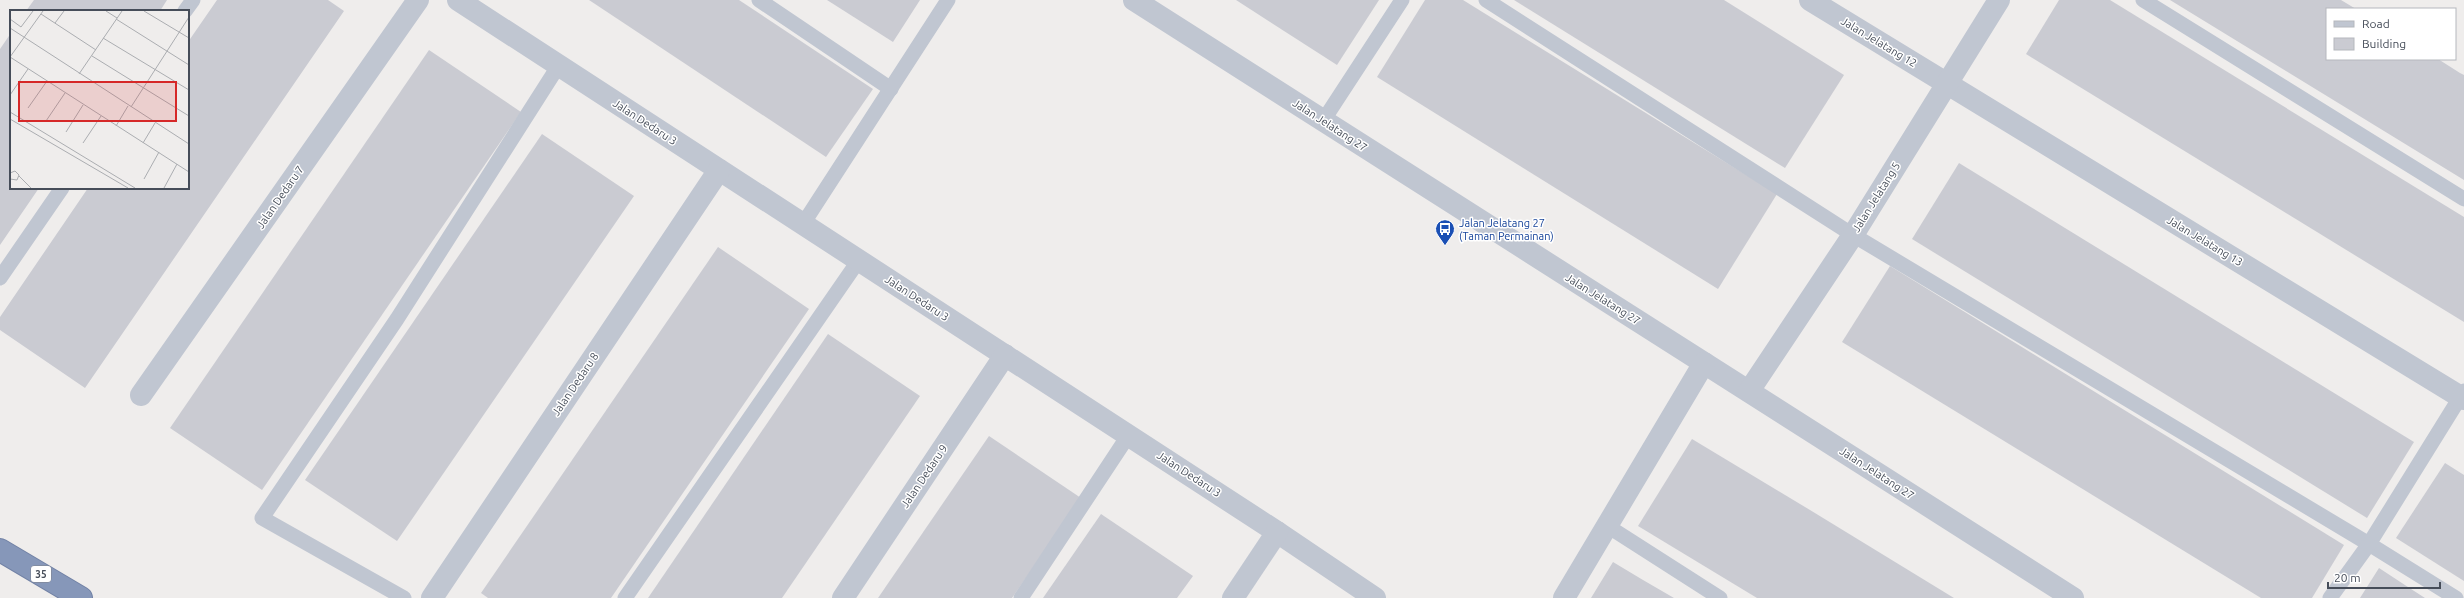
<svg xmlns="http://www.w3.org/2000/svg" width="2464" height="598" font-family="Ubuntu,sans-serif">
  <rect width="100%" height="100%" fill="#efedec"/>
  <g fill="#cacbd2">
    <path d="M34,0H167L160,11H26Z"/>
    <path d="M217,0H328L344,11L85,388L0,330V317L88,188H188V42Z"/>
    <path d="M589,0H739L873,89L826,157Z"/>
    <path d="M827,0H920L893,42Z"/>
    <path d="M1236,0H1379L1337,65Z"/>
    <path d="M1425,0H1463L1777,194L1718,289L1377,77Z"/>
    <path d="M1514,0H1724L1844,75L1785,168Z"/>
    <path d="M2059,0H2110L2464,217V322L2026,54Z"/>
    <path d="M2170,0H2341L2356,9H2327V59H2438L2460,73L2464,75V180Z"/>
    <path d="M11,33V188H39L0,245V49Z"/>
    <path d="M429,50L521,112L262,490L170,428Z"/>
    <path d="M542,134L634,196L397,541L305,480Z"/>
    <path d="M1959,163L2414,442L2367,518L1912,239Z"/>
    <path d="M718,247L809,309L611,598H488L481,593Z"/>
    <path d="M1890,266L2344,545L2312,598H2261L1842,342Z"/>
    <path d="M828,334L920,396L782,598H648Z"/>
    <path d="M989,436L1081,498L1059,530L1012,598H878Z"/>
    <path d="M1692,439L1810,510L1954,598H1757L1638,526Z"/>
    <path d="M2445,463L2464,475V581L2396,538Z"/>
    <path d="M1101,514L1193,576L1177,598H1043Z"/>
    <path d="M1613,562L1643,580L1674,598H1591Z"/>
    <path d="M2379,568L2411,589L2425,598H2360Z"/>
  </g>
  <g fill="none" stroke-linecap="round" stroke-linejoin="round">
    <g stroke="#7282a5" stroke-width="24">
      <path id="highway" d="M0,550L81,598"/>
    </g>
    <g stroke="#c0c6d1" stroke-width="15">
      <path d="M759,0L891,89"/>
      <path d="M1486,0L1853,235L2369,544L2456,598"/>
      <path d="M2143,0L2464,199"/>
      <path d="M185,11L193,0"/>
      <path d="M1323,121L1402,0"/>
      <path d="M803,224L948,0"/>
      <path d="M0,278L62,188"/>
      <path d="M1609,527L1720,598"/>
      <path d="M404,598L262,518L397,319L559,65"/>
      <path d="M625,598L859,260"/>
      <path d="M1021,598L1128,436"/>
      <path d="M2330,598L2369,544L2464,391"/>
    </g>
    <g stroke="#c0c6d1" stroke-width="22">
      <path d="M458,0L1277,532L1375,598"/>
      <path d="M1134,0L2073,598"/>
      <path d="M1810,0L2464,399"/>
      <path d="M1749,391L1853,235L1999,0"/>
      <path d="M141,395L418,0"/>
      <path d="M432,598L719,170"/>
      <path d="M843,598L1005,355"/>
      <path d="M1233,598L1277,532"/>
      <path d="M1564,598L1704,363"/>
    </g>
    <use href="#highway" stroke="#8697b9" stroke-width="22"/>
  </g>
  <defs>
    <g id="bus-pin" transform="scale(1)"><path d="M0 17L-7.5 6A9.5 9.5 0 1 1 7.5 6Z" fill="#1a4fb4" stroke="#fff"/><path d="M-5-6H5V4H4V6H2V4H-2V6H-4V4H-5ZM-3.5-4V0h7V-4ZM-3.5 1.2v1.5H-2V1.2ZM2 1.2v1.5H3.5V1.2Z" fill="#fff"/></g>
  </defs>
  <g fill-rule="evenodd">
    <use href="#bus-pin" x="1445" y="229"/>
  </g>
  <g text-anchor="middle" stroke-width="3" stroke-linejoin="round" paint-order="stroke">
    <rect fill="#fff" stroke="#7e828b" stroke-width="1" x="31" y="566" width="20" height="16" rx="3"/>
    <g font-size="10" font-weight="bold" fill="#464d59">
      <text x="41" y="578">35</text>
    </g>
    <g font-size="11" fill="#464d59" stroke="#fff">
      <text transform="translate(1879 42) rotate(31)" y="4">Jalan Jelatang 12</text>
      <text transform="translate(645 122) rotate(33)" y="4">Jalan Dedaru 3</text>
      <text transform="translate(1330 125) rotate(33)" y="4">Jalan Jelatang 27</text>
      <text transform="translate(280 197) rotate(-55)" y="4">Jalan Dedaru 7</text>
      <text transform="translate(1876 197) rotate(-58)" y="4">Jalan Jelatang 5</text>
      <text transform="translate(2205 241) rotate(31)" y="4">Jalan Jelatang 13</text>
      <text transform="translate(917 298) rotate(33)" y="4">Jalan Dedaru 3</text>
      <text transform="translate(1603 299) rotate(32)" y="4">Jalan Jelatang 27</text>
      <text transform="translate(575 384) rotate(-56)" y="4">Jalan Dedaru 8</text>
      <text transform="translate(1877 473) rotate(33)" y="4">Jalan Jelatang 27</text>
      <text transform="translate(1189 474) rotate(33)" y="4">Jalan Dedaru 3</text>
      <text transform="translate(924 476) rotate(-56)" y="4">Jalan Dedaru 9</text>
    </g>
    <g font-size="11" fill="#164399" stroke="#fff" text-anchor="start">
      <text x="1459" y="227">Jalan Jelatang 27<tspan x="1459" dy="13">(Taman Permainan)</tspan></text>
    </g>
  </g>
  <g transform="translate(10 10)">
    <rect width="179" height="179" fill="#efedec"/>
    <path fill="none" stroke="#abadb1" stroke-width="1" d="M96,1L107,8M134,1L179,28M31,4L86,40M0,9L11,17L23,1M106,9L179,55M45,13L54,1M0,18L179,134M93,28L179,80M82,46L179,106M0,47L179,162M0,47L33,1M69,64L112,1M0,85L18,59M121,97L179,7M18,98L37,71M0,102L125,178M0,109L118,178M36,111L55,83M106,116L118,96M56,122L73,95M73,133L91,106M133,133L145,113M0,163L5,161L9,165L7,170L0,169M9,166L21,178M134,169L149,142M154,178L167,154"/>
    <path fill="#d62828" fill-opacity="0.15" stroke="#d62828" stroke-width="2" d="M9,72H166V111H9Z"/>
    <rect width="179" height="179" fill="none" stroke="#464d59" stroke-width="2"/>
  </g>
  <rect x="2326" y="8" width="130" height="52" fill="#ffffff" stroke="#b5b8bd"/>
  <rect x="2334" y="21" width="20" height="6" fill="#c0c6d1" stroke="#b5b8bd"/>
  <text x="2362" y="28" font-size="12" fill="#464d59">Road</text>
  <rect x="2334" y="38" width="20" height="12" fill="#cacbd2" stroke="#b5b8bd"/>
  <text x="2362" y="48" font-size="12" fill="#464d59">Building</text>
  <path d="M2328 582v6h112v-6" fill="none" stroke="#464d59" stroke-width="2"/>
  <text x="2334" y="582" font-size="12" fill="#464d59" stroke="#ffffff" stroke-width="3" paint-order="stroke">20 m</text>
</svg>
